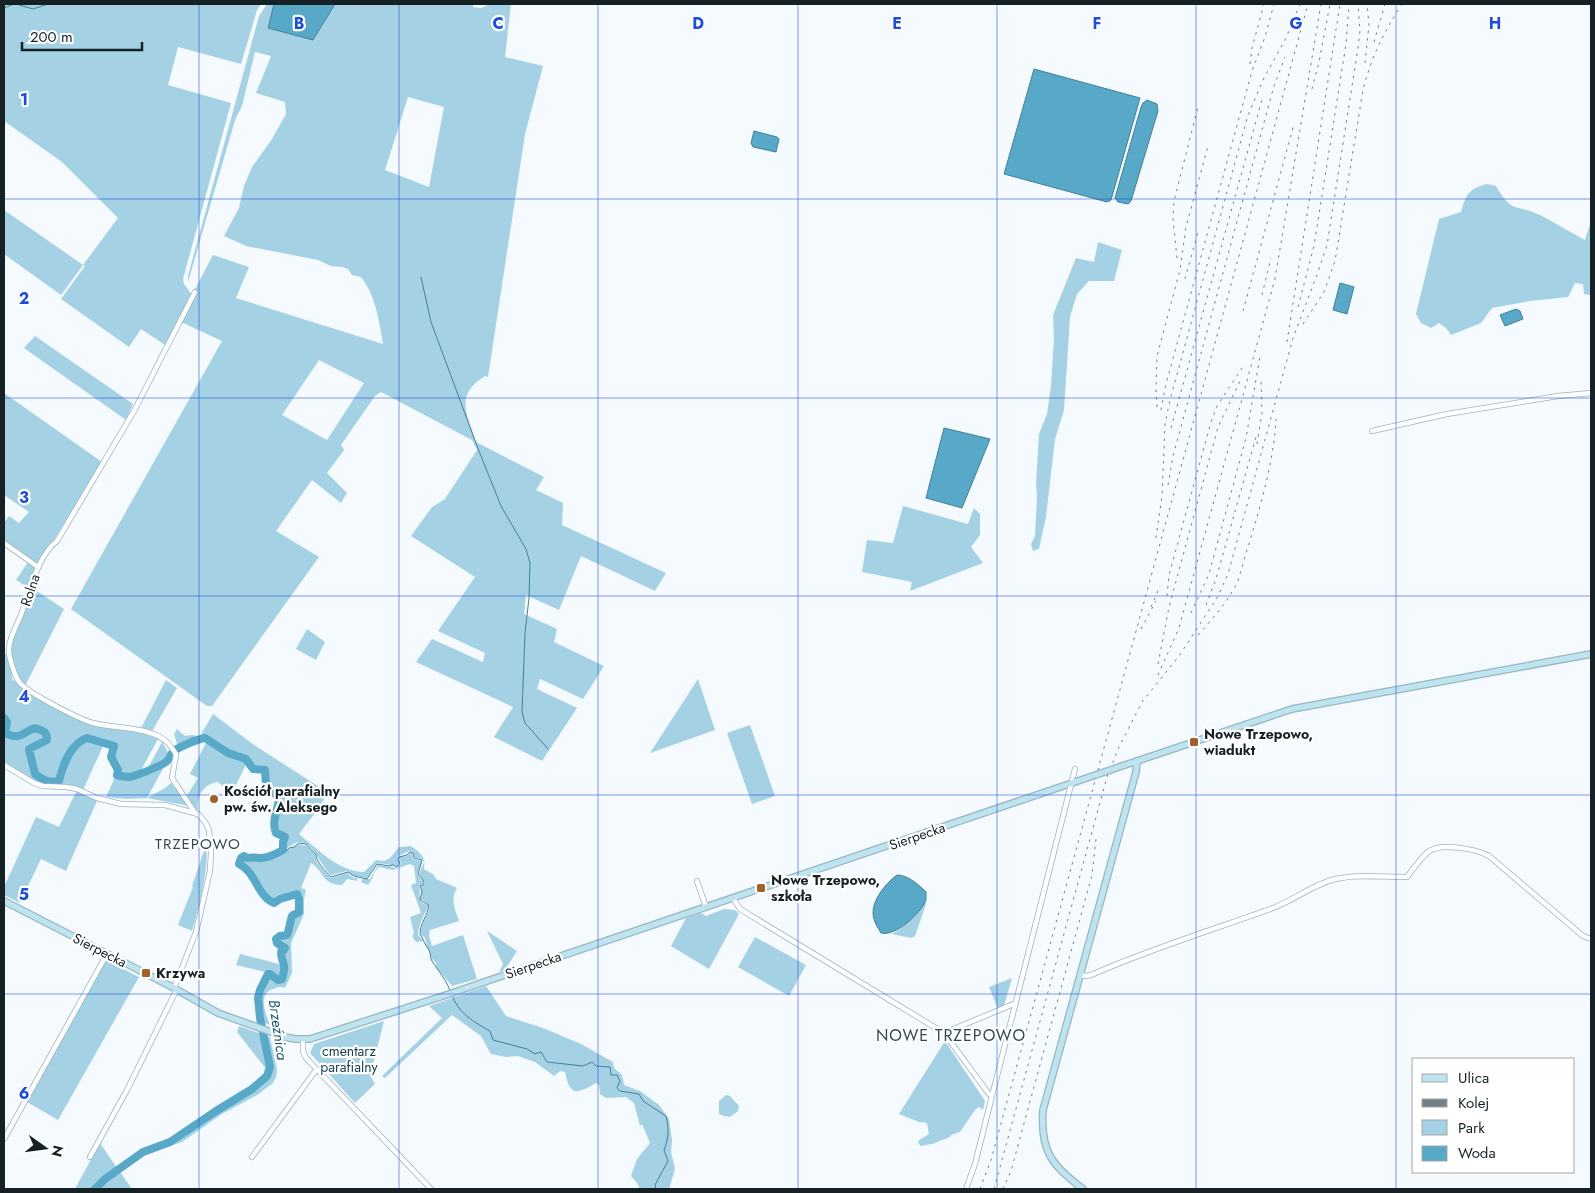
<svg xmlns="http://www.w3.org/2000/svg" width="1595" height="1193" font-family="Jost,sans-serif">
  <rect width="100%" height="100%" fill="#f4fafd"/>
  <g fill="#a4d1e4" fill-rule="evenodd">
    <path d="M4,4H261L257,10L241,64L178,47L168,85L231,103L183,279L184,284L192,295L165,345L141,329L129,347L61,299L85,266L83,265L61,295L4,254V210L83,265L118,218L62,162L4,121Z"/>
    <path d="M267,4H274L268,28L313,39L335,4H448L458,5V4H474L473,7L481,8L490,4H511L505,57L543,66L525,134L488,377L485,376C454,395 467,414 476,442L544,477L536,490L563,503L562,525L666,573L655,591L581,556L559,610L526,595L524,614L557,629L554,642L604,666L583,699L540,679L537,689L577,708L542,761L494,737L513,707L416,662L432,639L483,662L485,653L438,631L475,577L411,536L432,507L445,499L477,450L472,440L381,392L375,396L341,445L344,450L327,473L347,493L341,503L312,480L276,531L319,557L212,706H207L71,609L222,341L181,322L197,292L195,289L213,255L249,267L236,298L383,344C379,321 376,296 361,277L352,275L348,269L342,267L331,266L318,260L246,246L224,236L239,208L244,186L252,167L272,139L286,114L285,102L256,93L271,56L255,52L242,106L235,120L188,282V276L259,16ZM408,97L444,107L429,187L385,170ZM319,360L364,383L327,440L282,415Z"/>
    <path d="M1487,184L1496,186C1513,215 1515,203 1540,215C1554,222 1570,232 1585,240L1591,221V295L1584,294L1583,284L1575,283L1568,297L1530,301L1492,308L1481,323L1451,335L1446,328L1439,323L1431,328L1421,323L1416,314L1439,219L1461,212C1466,195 1468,189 1487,184Z"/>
    <path d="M1098,242L1122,250L1114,281H1089L1077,294L1070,317L1064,410L1055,439L1046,517L1039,549L1033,551L1031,544L1035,536L1037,497L1036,483L1039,434L1047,414L1051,386L1054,338L1053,315L1076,258L1094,262Z"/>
    <path d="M35,336L133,404L126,420L24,348Z"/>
    <path d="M4,393L102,462L41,561L37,563L4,541V523L9,516L19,523L29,512L4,495Z"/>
    <path d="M903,506L968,524L974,508L980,514V535L971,547L983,563L910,591L912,582L862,572L867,540L893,543Z"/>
    <path d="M28,562L35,567L36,570L29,588L16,580Z"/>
    <path d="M35,590L64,609L25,686C15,677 9,657 10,644L32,591Z"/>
    <path d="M307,629L325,642L316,660L296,649Z"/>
    <path d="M5,653L12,668V679L24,689L95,725L139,732L158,739L140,772L127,776L118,774L119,769L112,757L114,745C105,744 97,739 88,737C72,735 62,768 58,780C48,783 43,778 35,773L29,749L42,745L47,741L48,735L44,729C40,728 36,726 32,728C20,732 20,740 5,732L8,721L4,718Z"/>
    <path d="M698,679L715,730L650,753Z"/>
    <path d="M166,680L177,688L151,733L140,730Z"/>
    <path d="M213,714L254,745L327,792L321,805L299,834C317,849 340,872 364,872L376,860L384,861L390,858L399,847L411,846C421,853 426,857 424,869L434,875L436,879L457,888C450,899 455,910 459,921L430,930L429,936L432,946L463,935L477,979L452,986L436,967V963L432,959L429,950L427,948L425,938L421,935C420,923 429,915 430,905L421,899L422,891L421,887L424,883L419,874L424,862L422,859L414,857L413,852L410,851L398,856L399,864L397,866L377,863L367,878L355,876L347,871L331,875C321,867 313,840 298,842C294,843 292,846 288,847L287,850L284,849L283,844L286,837L283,833H277L275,816L280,811V798L266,784L267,771L265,768H254C245,752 220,751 207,737L187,742L178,747L174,734L177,729L185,736L191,735L200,736Z"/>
    <path d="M4,720L7,722L4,733L12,738L24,735L35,728L42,731L46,735L45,741L29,747L28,749L34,775C42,782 50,784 60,782C62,774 64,769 67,762C76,743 81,735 104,744L83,790L44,785L31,780L4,762Z"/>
    <path d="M750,725L775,796L752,804L727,733Z"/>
    <path d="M207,741L228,755L244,759L247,762L232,794L218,782C203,784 196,796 198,811L186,797L198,778L190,774Z"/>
    <path d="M162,742L169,754L166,760L148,768Z"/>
    <path d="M166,763L147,798L165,788L171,783L189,806L147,798L127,799L106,797L116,775L128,778Z"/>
    <path d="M77,790L90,795L97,801L66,871L41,859L20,903L4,895V887L36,817L59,827Z"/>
    <path d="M298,844L307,846L315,855L317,862L323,870L331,878L347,873L354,878H358L357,881L347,879L342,885C321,885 324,870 311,863L301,888L306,890L304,899V914L291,943L292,973L285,988C280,986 278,987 273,989C257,994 266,1015 270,1025L262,1022C259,997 257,997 270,975L278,981L283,980L285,966L281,956V950L285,951L286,949L282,943L278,942L277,939L280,936H288L292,927V919L300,913V898L296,893C289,896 280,898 274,902L271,901L258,886L252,874L240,862L241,858L244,857L248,859C253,858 254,859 260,859C268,860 292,849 298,844Z"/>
    <path d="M206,845C210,865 198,911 192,931L178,925L193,887L192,886Z"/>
    <path d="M410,853H412L413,859L422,861L417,874L422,881V884L419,886C421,891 418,900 422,903C424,904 427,904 429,906C424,914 419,924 418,935L423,941L416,942L412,936L414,933L410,917L421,913L411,885L416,883L414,866L410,864L393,870L379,867C373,872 373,880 368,885L361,882L362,879H370L378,865L398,868L401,863L399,857L407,856Z"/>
    <path d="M925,901L926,904L915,936L911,938L892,934L902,927Z"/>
    <path d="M724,909L735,910L739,914L709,969L671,946L686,918L701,913L706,916Z"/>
    <path d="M487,931L517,951L505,970L499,972L503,964Z"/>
    <path d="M755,937L806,965L789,996L738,967Z"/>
    <path d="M240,954L283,965L281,978L278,980L270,973L236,965Z"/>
    <path d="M106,960L139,977L58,1120L27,1102Z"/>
    <path d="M1012,978L1004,1006L998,1009L989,987Z"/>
    <path d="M486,986L506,1016L543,1028L581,1044L613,1062L614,1068L622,1075L624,1085L640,1091L659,1105L669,1119L672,1141L671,1152L675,1169L669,1189H640L637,1183L631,1176L637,1159L650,1143L642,1124L640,1126L634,1103L626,1097L606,1098L600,1094L599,1085L596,1083C577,1094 570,1097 565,1072L560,1071L554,1076L535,1062L518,1056L506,1057L491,1054L481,1036L452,1015L385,1078L382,1076L442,1018L429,1006Z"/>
    <path d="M384,1021L370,1076L375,1084L355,1103L310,1053L314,1044Z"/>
    <path d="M239,1026L270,1037L277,1070L276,1077L273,1083L257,1095L222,1114L182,1142L144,1155L120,1172L132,1189H110L108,1187V1189H75L100,1143L117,1168L139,1153L170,1139L207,1113L259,1081L264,1075L266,1069L237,1032Z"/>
    <path d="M945,1041L985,1101L983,1110L979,1107L975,1110L960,1132L951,1135L950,1137L932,1144L920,1146L918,1141L929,1134L927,1123L919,1122L899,1114Z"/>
    <path d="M726,1095L730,1096L739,1106L738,1111L730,1117L724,1116L719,1114V1101Z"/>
  </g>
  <g fill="#58a8c8" stroke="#448097">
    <path d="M274,4H335L313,40L268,28Z"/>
    <path d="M1034,69L1140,98L1111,200L1107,202L1004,174Z"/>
    <path d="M1147,100L1157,104L1158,111L1131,201L1128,204L1118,202L1115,198L1141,107L1143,103Z"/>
    <path d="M754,131L777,137L779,139L776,152L753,147L751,143Z"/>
    <path d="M1340,283L1354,287L1347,314L1333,310Z"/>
    <path d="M1516,309L1520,311L1523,319L1505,326L1500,315Z"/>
    <path d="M944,428L990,439L962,508L926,498Z"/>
    <path d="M897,875C908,875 919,885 926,892C926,895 926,898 926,900C921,913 895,937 881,933C879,929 875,924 874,919C869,903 885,884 897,875Z"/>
  </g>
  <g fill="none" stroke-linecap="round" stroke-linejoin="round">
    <g stroke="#448097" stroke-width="1">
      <path d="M16,4L33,9L48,4"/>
      <path d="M4,8L14,4"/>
      <path d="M421,277L431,322L477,446L501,506L526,549L530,563L529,598L525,633L522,712L525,723L548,749"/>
      <path d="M283,850L287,851L289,848L294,847L299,843L306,844L316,855C317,863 325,871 331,877L348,872L354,876L367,879L377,864L389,866L393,865L397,867L400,863L398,860L399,857L407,855L410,852L413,853L414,858L422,860L418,874L423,880V885L420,886L422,891L420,900L429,905C428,915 420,923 420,934C423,939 425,945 429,950C431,954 430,958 432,961C438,971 447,980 450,991"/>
      <path d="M452,995C458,1013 474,1022 490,1031L493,1040L527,1049L535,1054L541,1052L547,1062L583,1066L592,1062L596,1066L610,1067L611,1075H617L620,1081L617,1088L620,1091L639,1094L643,1101L666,1116C669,1129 669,1137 664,1150L668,1161L655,1185L656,1189"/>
    </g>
    <path stroke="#58a8c8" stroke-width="8" d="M4,718L7,722L5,733C20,741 23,732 35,728C43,731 47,731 47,740L29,749L35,774C43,780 49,783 59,781C63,765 70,744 87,738L114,746L111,757L118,770L117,775C121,776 125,777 129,777C136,776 161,766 166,762C170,759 170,755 173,752C178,747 198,739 205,738L228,753L246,759L253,769L265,770L266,785L279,798C278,811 271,821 276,833L285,837L283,842V850C276,854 267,859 259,858C254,857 253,857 247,858L244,856L241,858L239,864C256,872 257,896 274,903L280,899L297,894L299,899V912C297,914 294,914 292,916C291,917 289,931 287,935L280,936L276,939L277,943L285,948L284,950L282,949C279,956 283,958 284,966C285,970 283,974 282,979L278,980L270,974H268L260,990L258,998L260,1018L270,1067L267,1076L252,1089L216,1111L170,1142L143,1152L105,1179L95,1189"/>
    <g stroke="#99b5c1" stroke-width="6">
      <g id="street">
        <path d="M1372,431L1447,414L1558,396L1591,393"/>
        <path d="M4,543L38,567"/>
        <path d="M4,765L34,783L43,786L66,787L77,789L97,798L121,804L165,805L198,814L205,822L209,830L211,853L210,871L196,932L174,988"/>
        <path d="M195,813L172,778L176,754C173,750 170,745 167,742C149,726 115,729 93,723C79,719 30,694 20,683C15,677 8,656 9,648C10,635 18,624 22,612C30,591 38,555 57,541L134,411L195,292"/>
        <path d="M697,881L706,907"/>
        <path d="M733,898L740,909L944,1033L989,1094L992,1096L975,1164L966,1189"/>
        <path d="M1080,975L1086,976L1091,975C1150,949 1212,930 1273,908C1294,900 1312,885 1335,879C1358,874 1383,877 1407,877C1413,869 1420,859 1428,852C1440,842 1476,849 1489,856L1583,936L1591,939"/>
        <path d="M944,1033L1016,1003"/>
        <path d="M303,1040V1051L306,1058L431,1189"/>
        <path d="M992,1096L1075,769"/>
        <path d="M4,1139L107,954"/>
        <path d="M90,1157L127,1090L177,989"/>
        <path d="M252,1157L316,1070"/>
      </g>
    </g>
    <g stroke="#99b5c1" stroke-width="8">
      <g id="secondary">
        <path d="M1122,766L1292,709L1591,654"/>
        <path d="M4,901L174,988L218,1013L285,1037L295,1039H310L443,996L1075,782"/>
        <path d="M1083,1189C1052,1165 1040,1152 1043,1110L1136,772L1137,761"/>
      </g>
    </g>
    <use href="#street" stroke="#fff" stroke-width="4.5"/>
    <use href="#secondary" stroke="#bee4f0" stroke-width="5.5"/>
    <g stroke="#767f83" stroke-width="1" stroke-dasharray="2.5 5" stroke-linecap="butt">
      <path d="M1374,42L1385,4"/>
      <path d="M1365,63L1369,25L1367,4"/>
      <path d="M1250,64L1252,48L1264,4"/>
      <path d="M1312,89L1319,62L1330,4"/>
      <path d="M1177,258L1173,219L1174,201L1198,107"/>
      <path d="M1185,279L1198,232"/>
      <path d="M1262,295L1271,258"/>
      <path d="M1298,307L1314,246L1346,44L1349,4"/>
      <path d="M1243,311L1294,124"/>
      <path d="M1303,324L1324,292L1335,261L1363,90C1372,55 1383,34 1402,4"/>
      <path d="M1287,342L1340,4"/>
      <path d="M1157,407L1156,389L1157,356L1180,270L1186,227L1208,146"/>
      <path d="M1161,410L1166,384L1252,71L1265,37L1274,4"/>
      <path d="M1171,428L1263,96"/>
      <path d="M1257,444L1262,413L1261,379"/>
      <path d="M1168,485L1173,456L1274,86L1285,57"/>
      <path d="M1156,538L1162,496L1165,424L1170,400L1248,115L1264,78L1286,38L1300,4"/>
      <path d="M1167,596L1169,575L1211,422L1217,406L1244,365"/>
      <path d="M1206,605L1216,579L1256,437"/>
      <path d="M1151,607L1160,586"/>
      <path d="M1191,613L1209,574L1246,438L1260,356"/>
      <path d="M1141,629L1156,601"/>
      <path d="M1198,635C1213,618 1228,602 1238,581C1253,528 1273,474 1276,419"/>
      <path d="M1158,664L1169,607L1218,427L1242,377"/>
      <path d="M1158,675L1179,628L1275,279L1321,4"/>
      <path d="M980,1189L991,1160L1308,4"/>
      <path d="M994,1189L1107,777L1119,747L1142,702L1179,656L1217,598L1228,574L1293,338L1317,275L1327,245L1358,48L1360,31L1358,4"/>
      <path d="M1003,1189L1011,1171L1092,875L1096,839"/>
    </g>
    <g stroke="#99b5c1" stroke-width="8" stroke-linecap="butt">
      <path id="secondary-bridge" d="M1075,782L1122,766"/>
    </g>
    <use href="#secondary-bridge" stroke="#bee4f0" stroke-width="5.5"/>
  </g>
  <path fill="none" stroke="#1d4ed8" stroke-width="1" stroke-opacity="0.55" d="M199,4V1189M399,4V1189M598,4V1189M798,4V1189M997,4V1189M1196,4V1189M1396,4V1189M4,199H1591M4,398H1591M4,596H1591M4,795H1591M4,994H1591"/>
  <g fill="#a16229" stroke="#fff" stroke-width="2">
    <rect x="1189" y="737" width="10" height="10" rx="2.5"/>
    <circle cx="214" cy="799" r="5"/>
    <rect x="756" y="883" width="10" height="10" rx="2.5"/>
    <rect x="141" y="968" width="10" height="10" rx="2.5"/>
  </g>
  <g text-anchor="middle" stroke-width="4.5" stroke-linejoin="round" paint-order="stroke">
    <g font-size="14" fill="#162126" stroke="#fff">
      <text transform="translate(30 590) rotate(-71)" y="5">Rolna</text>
      <text transform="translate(917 836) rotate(-19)" y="5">Sierpecka</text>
      <text transform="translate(100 950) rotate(27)" y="5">Sierpecka</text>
      <text transform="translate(533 965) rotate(-19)" y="5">Sierpecka</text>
    </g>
    <g font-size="14" font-weight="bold" fill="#162126" stroke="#fff" text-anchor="start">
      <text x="1204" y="739">Nowe Trzepowo,<tspan x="1204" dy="16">wiadukt</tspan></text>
      <text x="224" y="796">Kościół parafialny<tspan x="224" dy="16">pw. św. Aleksego</tspan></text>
      <text x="771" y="885">Nowe Trzepowo,<tspan x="771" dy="16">szkoła</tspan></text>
      <text x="156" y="978">Krzywa</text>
    </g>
    <g font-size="14" fill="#163b49" stroke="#fff">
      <text x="349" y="1056">cmentarz<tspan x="349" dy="16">parafialny</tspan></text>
    </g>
    <g font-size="15" letter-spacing="1" fill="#304954" stroke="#fff">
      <text x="198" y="849">TRZEPOWO</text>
    </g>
    <g font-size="15" font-style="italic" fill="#1a5a71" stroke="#fff">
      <text transform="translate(278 1030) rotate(82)" y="5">Brzeźnica</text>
    </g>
    <g font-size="16" letter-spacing="1" fill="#304954" stroke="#fff">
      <text x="951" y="1041">NOWE TRZEPOWO</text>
    </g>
  </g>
  <g font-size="16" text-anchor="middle" font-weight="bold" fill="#1d4ed8" stroke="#fff" stroke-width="4.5" stroke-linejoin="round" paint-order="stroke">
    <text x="299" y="29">B</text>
    <text x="498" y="29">C</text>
    <text x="698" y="29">D</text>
    <text x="897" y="29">E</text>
    <text x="1097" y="29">F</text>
    <text x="1296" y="29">G</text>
    <text x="1495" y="29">H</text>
    <text x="24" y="105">1</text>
    <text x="24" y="304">2</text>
    <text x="24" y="503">3</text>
    <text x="24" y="702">4</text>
    <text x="24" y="900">5</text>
    <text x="24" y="1099">6</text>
  </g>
  <rect width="1595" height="1193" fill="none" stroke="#162126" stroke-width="10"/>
  <rect x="1412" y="1058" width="162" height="115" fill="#ffffff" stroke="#a2a6a8"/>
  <rect x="1422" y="1074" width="25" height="8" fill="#bee4f0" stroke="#a2a6a8"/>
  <text x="1458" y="1083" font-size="15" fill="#162126">Ulica</text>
  <rect x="1422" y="1099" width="25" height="8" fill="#767f83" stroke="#a2a6a8"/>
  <text x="1458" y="1108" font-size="15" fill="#162126">Kolej</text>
  <rect x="1422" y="1120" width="25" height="15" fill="#a4d1e4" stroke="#a2a6a8"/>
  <text x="1458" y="1133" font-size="15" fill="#162126">Park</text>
  <rect x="1422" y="1146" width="25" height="15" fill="#58a8c8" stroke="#a2a6a8"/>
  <text x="1458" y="1158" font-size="15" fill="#162126">Woda</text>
  <g transform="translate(45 1148) rotate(104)" stroke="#ffffff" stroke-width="4" paint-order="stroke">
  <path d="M0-4L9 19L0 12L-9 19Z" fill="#162126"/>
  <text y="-8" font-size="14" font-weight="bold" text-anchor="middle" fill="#162126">N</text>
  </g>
  <path d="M22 42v8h120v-8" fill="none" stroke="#162126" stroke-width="2.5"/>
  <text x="30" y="42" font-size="15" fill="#162126" stroke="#ffffff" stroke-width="4" paint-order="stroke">200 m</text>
</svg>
